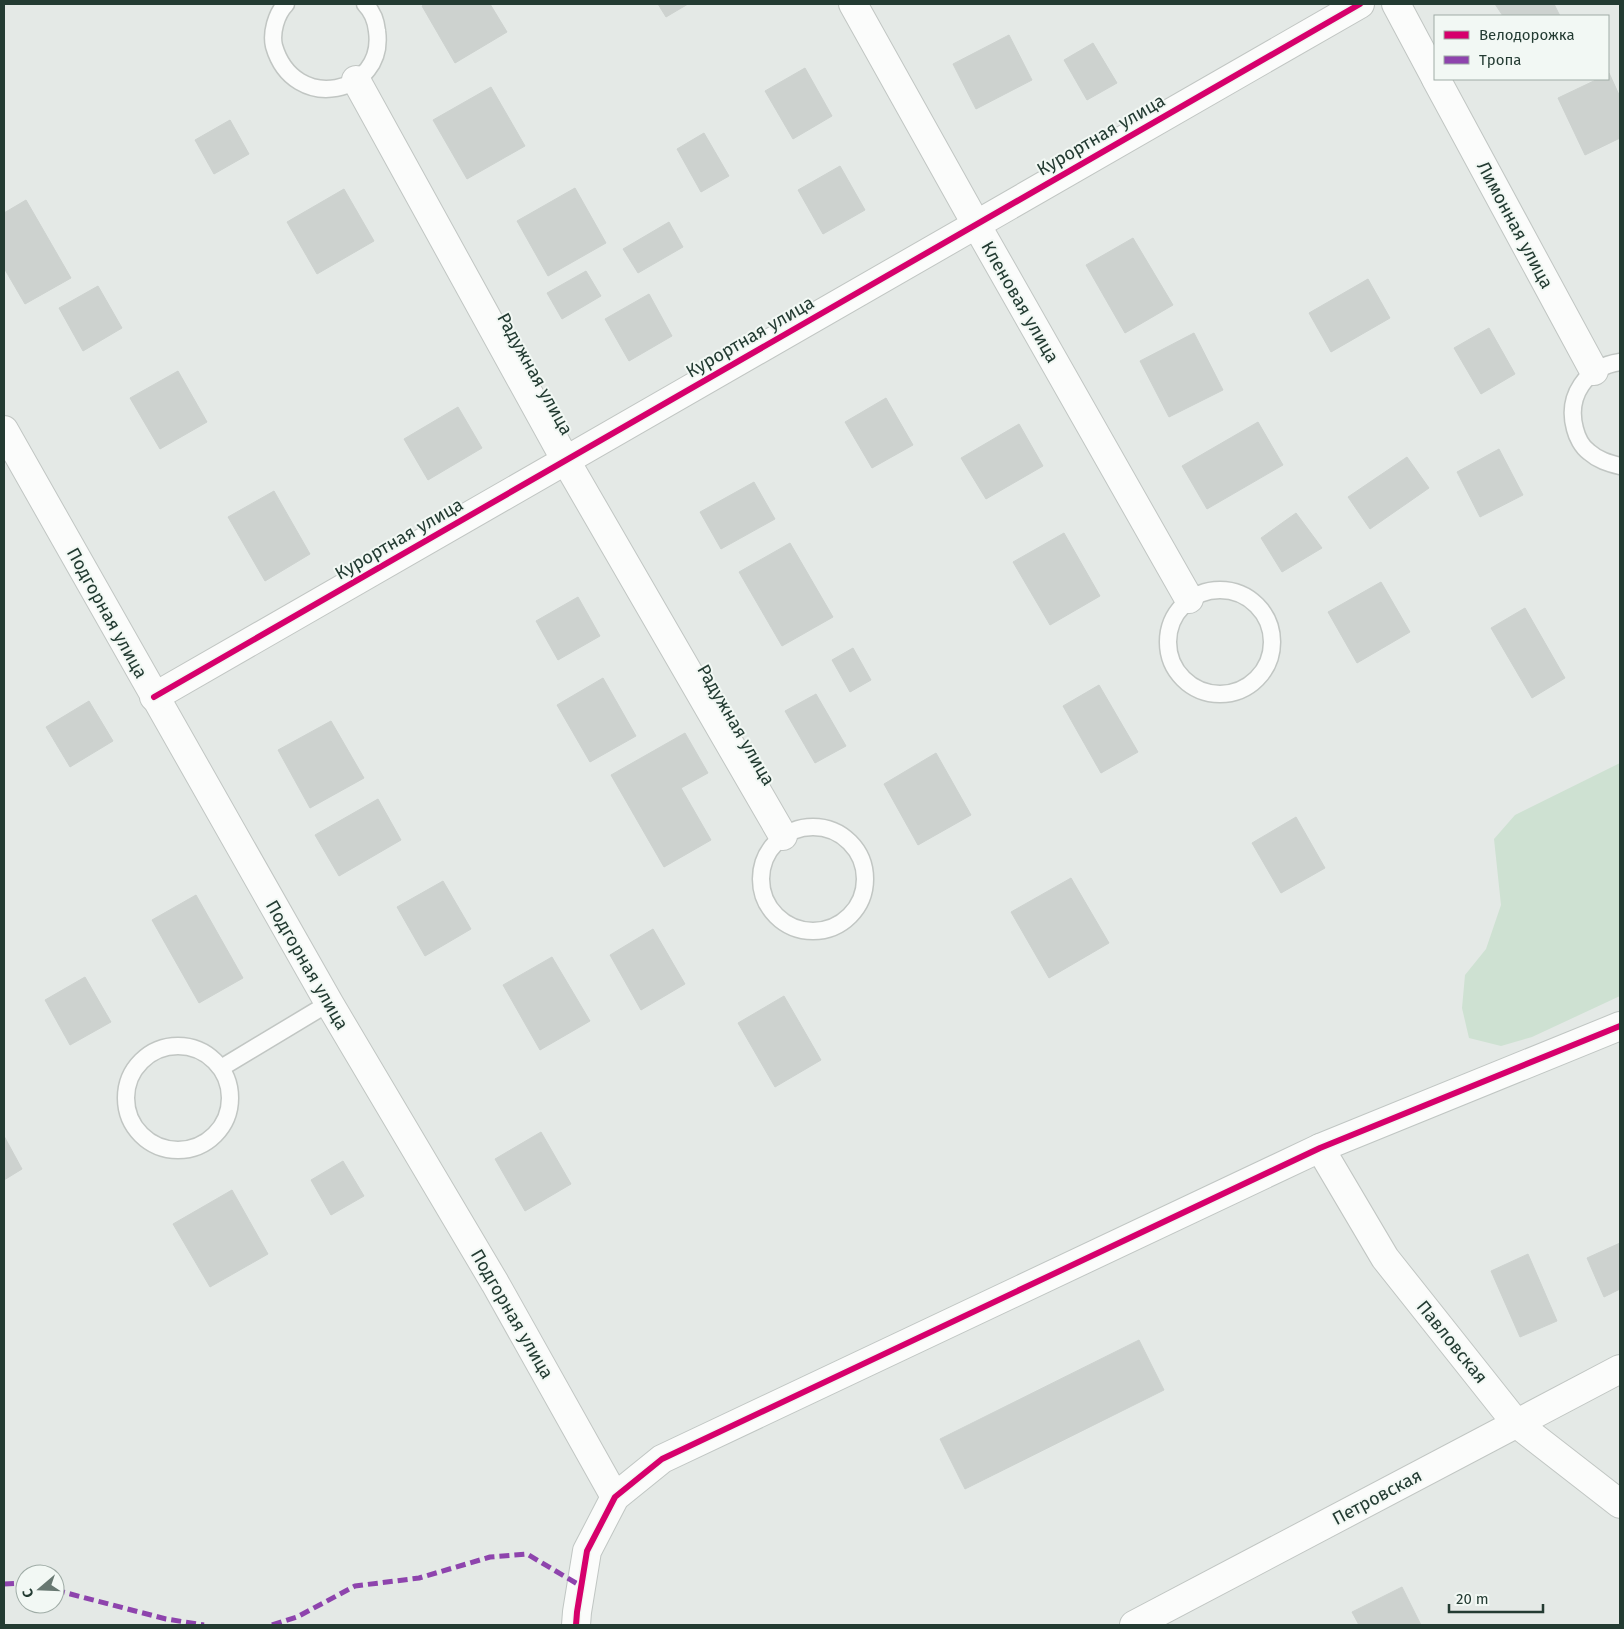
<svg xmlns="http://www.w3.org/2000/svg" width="1624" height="1629" font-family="'Fira Sans',sans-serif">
  <rect width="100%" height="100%" fill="#e4e9e6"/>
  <path fill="#cee1d2" d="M1620,763V996L1532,1037L1501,1046L1469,1038L1462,1008L1465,975L1486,949L1501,905L1494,839L1515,815Z"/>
  <g fill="#cdd2cf" stroke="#cdd2cf">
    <path d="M425,4H490L507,32L455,63L422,6Z"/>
    <path d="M658,4H688L666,17Z"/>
    <path d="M1495,4H1554L1560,16H1503Z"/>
    <path d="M1009,35L1032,80L976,109L953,64Z"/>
    <path d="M1093,43L1117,83L1087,100L1064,60Z"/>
    <path d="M805,68L832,116L793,139L765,91Z"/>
    <path d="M1609,73L1620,97V138L1585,155L1558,98L1598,79H1608Z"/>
    <path d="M491,87L525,146L467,179L433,120Z"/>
    <path d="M230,120L249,154L214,174L195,140Z"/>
    <path d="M704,133L729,176L701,192L677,149Z"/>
    <path d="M840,166L865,210L823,234L798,190Z"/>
    <path d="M575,188L606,243L548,276L517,221Z"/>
    <path d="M344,189L374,241L317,274L287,222Z"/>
    <path d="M26,200L71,278L25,304L4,268V213Z"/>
    <path d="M669,222L683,247L638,273L623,249Z"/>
    <path d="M1133,238L1173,305L1125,333L1086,265Z"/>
    <path d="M586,271L601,296L562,319L547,293Z"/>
    <path d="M1368,279L1390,318L1331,352L1309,313Z"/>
    <path d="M98,286L122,328L83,351L59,308Z"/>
    <path d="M649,294L672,336L629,361L605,319Z"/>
    <path d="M1489,328L1515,374L1481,394L1454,348Z"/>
    <path d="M1194,333L1223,390L1169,417L1140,361Z"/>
    <path d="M178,371L207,422L160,449L130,398Z"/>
    <path d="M886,398L913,445L872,468L845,422Z"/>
    <path d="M458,407L482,448L428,480L404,439Z"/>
    <path d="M1258,422L1283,465L1207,509L1182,466Z"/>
    <path d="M1019,424L1043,466L986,499L961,458Z"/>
    <path d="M1499,449L1523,495L1480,517L1457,472Z"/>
    <path d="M1407,457L1429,488L1370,529L1348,497Z"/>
    <path d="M754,482L775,519L721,549L700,512Z"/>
    <path d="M274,491L310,554L265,581L228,517Z"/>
    <path d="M1296,513L1322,548L1282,572L1261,538Z"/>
    <path d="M1064,533L1100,596L1050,625L1013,562Z"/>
    <path d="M790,543L833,617L782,646L739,572Z"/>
    <path d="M1381,582L1410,632L1357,663L1328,612Z"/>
    <path d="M578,597L600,636L558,660L536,621Z"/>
    <path d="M1525,608L1565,678L1532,698L1491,628Z"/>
    <path d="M853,648L871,680L850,692L832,660Z"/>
    <path d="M603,678L636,736L590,762L557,705Z"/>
    <path d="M1099,685L1138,752L1101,773L1063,706Z"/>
    <path d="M816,694L846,746L815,763L785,711Z"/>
    <path d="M89,701L113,741L70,767L46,727Z"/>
    <path d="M331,721L364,778L310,808L278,750Z"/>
    <path d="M685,733L708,773L681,788L711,840L664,867L611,775Z"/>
    <path d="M936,753L971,815L918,845L884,784Z"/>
    <path d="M378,799L401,840L339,876L315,835Z"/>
    <path d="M1296,817L1325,868L1281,893L1252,843Z"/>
    <path d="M1071,878L1109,943L1049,978L1011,912Z"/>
    <path d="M443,881L471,929L425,956L397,907Z"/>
    <path d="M196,895L243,978L199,1003L152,920Z"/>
    <path d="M653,929L685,984L641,1010L610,955Z"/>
    <path d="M552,957L590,1021L540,1050L503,985Z"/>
    <path d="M85,977L111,1022L70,1045L45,1000Z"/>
    <path d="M784,996L821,1060L775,1087L738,1023Z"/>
    <path d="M541,1132L571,1184L525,1211L495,1159Z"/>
    <path d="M4,1136L22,1169L4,1180Z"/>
    <path d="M343,1161L364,1196L331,1215L311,1180Z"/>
    <path d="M232,1190L268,1254L210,1287L173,1224Z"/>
    <path d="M1620,1243V1289L1604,1297L1587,1258Z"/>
    <path d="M1528,1254L1557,1321L1520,1337L1491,1271Z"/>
    <path d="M1139,1340L1164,1390L965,1489L940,1439Z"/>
    <path d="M1402,1587L1421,1625H1359L1352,1612Z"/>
  </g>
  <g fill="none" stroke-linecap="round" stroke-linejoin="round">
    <g stroke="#c1c6c3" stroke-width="19">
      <g id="lane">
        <path d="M286,4C276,14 271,33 274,46C294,115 386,94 377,31C376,21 372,11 365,4"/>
        <path d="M1620,362C1586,367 1566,396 1575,429C1577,437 1582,447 1589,452C1598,460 1608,463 1620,466"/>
        <circle cx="1220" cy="642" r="52"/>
        <circle cx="813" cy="879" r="52"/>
        <circle cx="178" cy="1098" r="52"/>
        <path d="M221,1068L329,1003"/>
      </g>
    </g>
    <g stroke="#c1c6c3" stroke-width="30">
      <g id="street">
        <path d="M853,4L976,224L1189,599"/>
        <path d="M1396,4L1435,77"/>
        <path d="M1436,79L1594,371"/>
        <path d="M356,80L566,461L783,836"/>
        <path d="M4,430L329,1003L495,1283L615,1497"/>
        <path d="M154,697L1360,4"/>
        <path d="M1320,1148L1385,1258L1516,1423L1620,1504"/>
        <path d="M1134,1625L1620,1369"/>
      </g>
    </g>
    <g stroke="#c0c6c3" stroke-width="30">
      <path id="secondary" d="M576,1625L577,1612L587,1551L615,1497L662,1459L1320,1148L1620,1026"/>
    </g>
    <use href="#lane" stroke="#fbfcfb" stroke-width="16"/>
    <use href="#street" stroke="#fbfcfb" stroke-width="28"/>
    <use href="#secondary" stroke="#fbfcfb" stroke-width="28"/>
    <g stroke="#8e44ad" stroke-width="5" stroke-dasharray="10 5" stroke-linecap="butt">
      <path d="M4,1584L25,1583"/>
      <path d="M55,1590L166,1619L204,1625"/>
      <path d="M272,1625L297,1617L355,1586L419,1578L490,1557L527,1554L581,1586"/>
    </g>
    <g stroke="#f2f8f4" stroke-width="9">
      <g id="cycleway">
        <path d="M154,697L1360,4"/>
        <path d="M576,1625L577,1612L587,1551L615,1497L662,1459L1320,1148L1620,1026"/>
      </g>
    </g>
    <use href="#cycleway" stroke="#d6006c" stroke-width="6"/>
  </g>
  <g text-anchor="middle" stroke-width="4" stroke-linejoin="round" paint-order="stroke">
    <g font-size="18" fill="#233b32" stroke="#f2f8f4">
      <text transform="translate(1101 135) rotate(-30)" y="6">Курортная улица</text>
      <text transform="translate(1515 225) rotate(62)" y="6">Лимонная улица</text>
      <text transform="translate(1020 302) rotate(60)" y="6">Кленовая улица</text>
      <text transform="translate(750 337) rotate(-30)" y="6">Курортная улица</text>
      <text transform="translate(535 374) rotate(61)" y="6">Радужная улица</text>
      <text transform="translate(399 539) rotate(-30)" y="6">Курортная улица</text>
      <text transform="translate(107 613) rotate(61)" y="6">Подгорная улица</text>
      <text transform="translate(736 725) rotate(60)" y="6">Радужная улица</text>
      <text transform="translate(307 965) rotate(60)" y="6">Подгорная улица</text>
      <text transform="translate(512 1314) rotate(60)" y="6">Подгорная улица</text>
      <text transform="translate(1452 1342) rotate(51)" y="6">Павловская</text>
      <text transform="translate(1377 1497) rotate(-28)" y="6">Петровская</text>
    </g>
  </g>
  <rect width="1624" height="1629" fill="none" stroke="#233b32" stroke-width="10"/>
  <rect x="1434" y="15" width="175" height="65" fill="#f2f8f4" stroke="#9faca6"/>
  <rect x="1444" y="31" width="25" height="8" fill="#d6006c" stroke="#9faca6"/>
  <text x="1479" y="40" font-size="15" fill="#233b32">Велодорожка</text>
  <rect x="1444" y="56" width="25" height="8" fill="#8e44ad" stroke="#9faca6"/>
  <text x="1479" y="65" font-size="15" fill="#233b32">Тропа</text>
  <g transform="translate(40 1589) rotate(251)"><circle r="24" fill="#f2f8f4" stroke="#9faca6"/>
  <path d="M0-4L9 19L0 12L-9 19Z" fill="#677871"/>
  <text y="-8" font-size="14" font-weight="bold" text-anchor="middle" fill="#233b32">С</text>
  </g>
  <path d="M1449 1604v8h94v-8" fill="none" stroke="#233b32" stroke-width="2.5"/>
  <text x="1456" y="1604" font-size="15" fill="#233b32" stroke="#f2f8f4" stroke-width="4" paint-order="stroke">20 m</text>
</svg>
